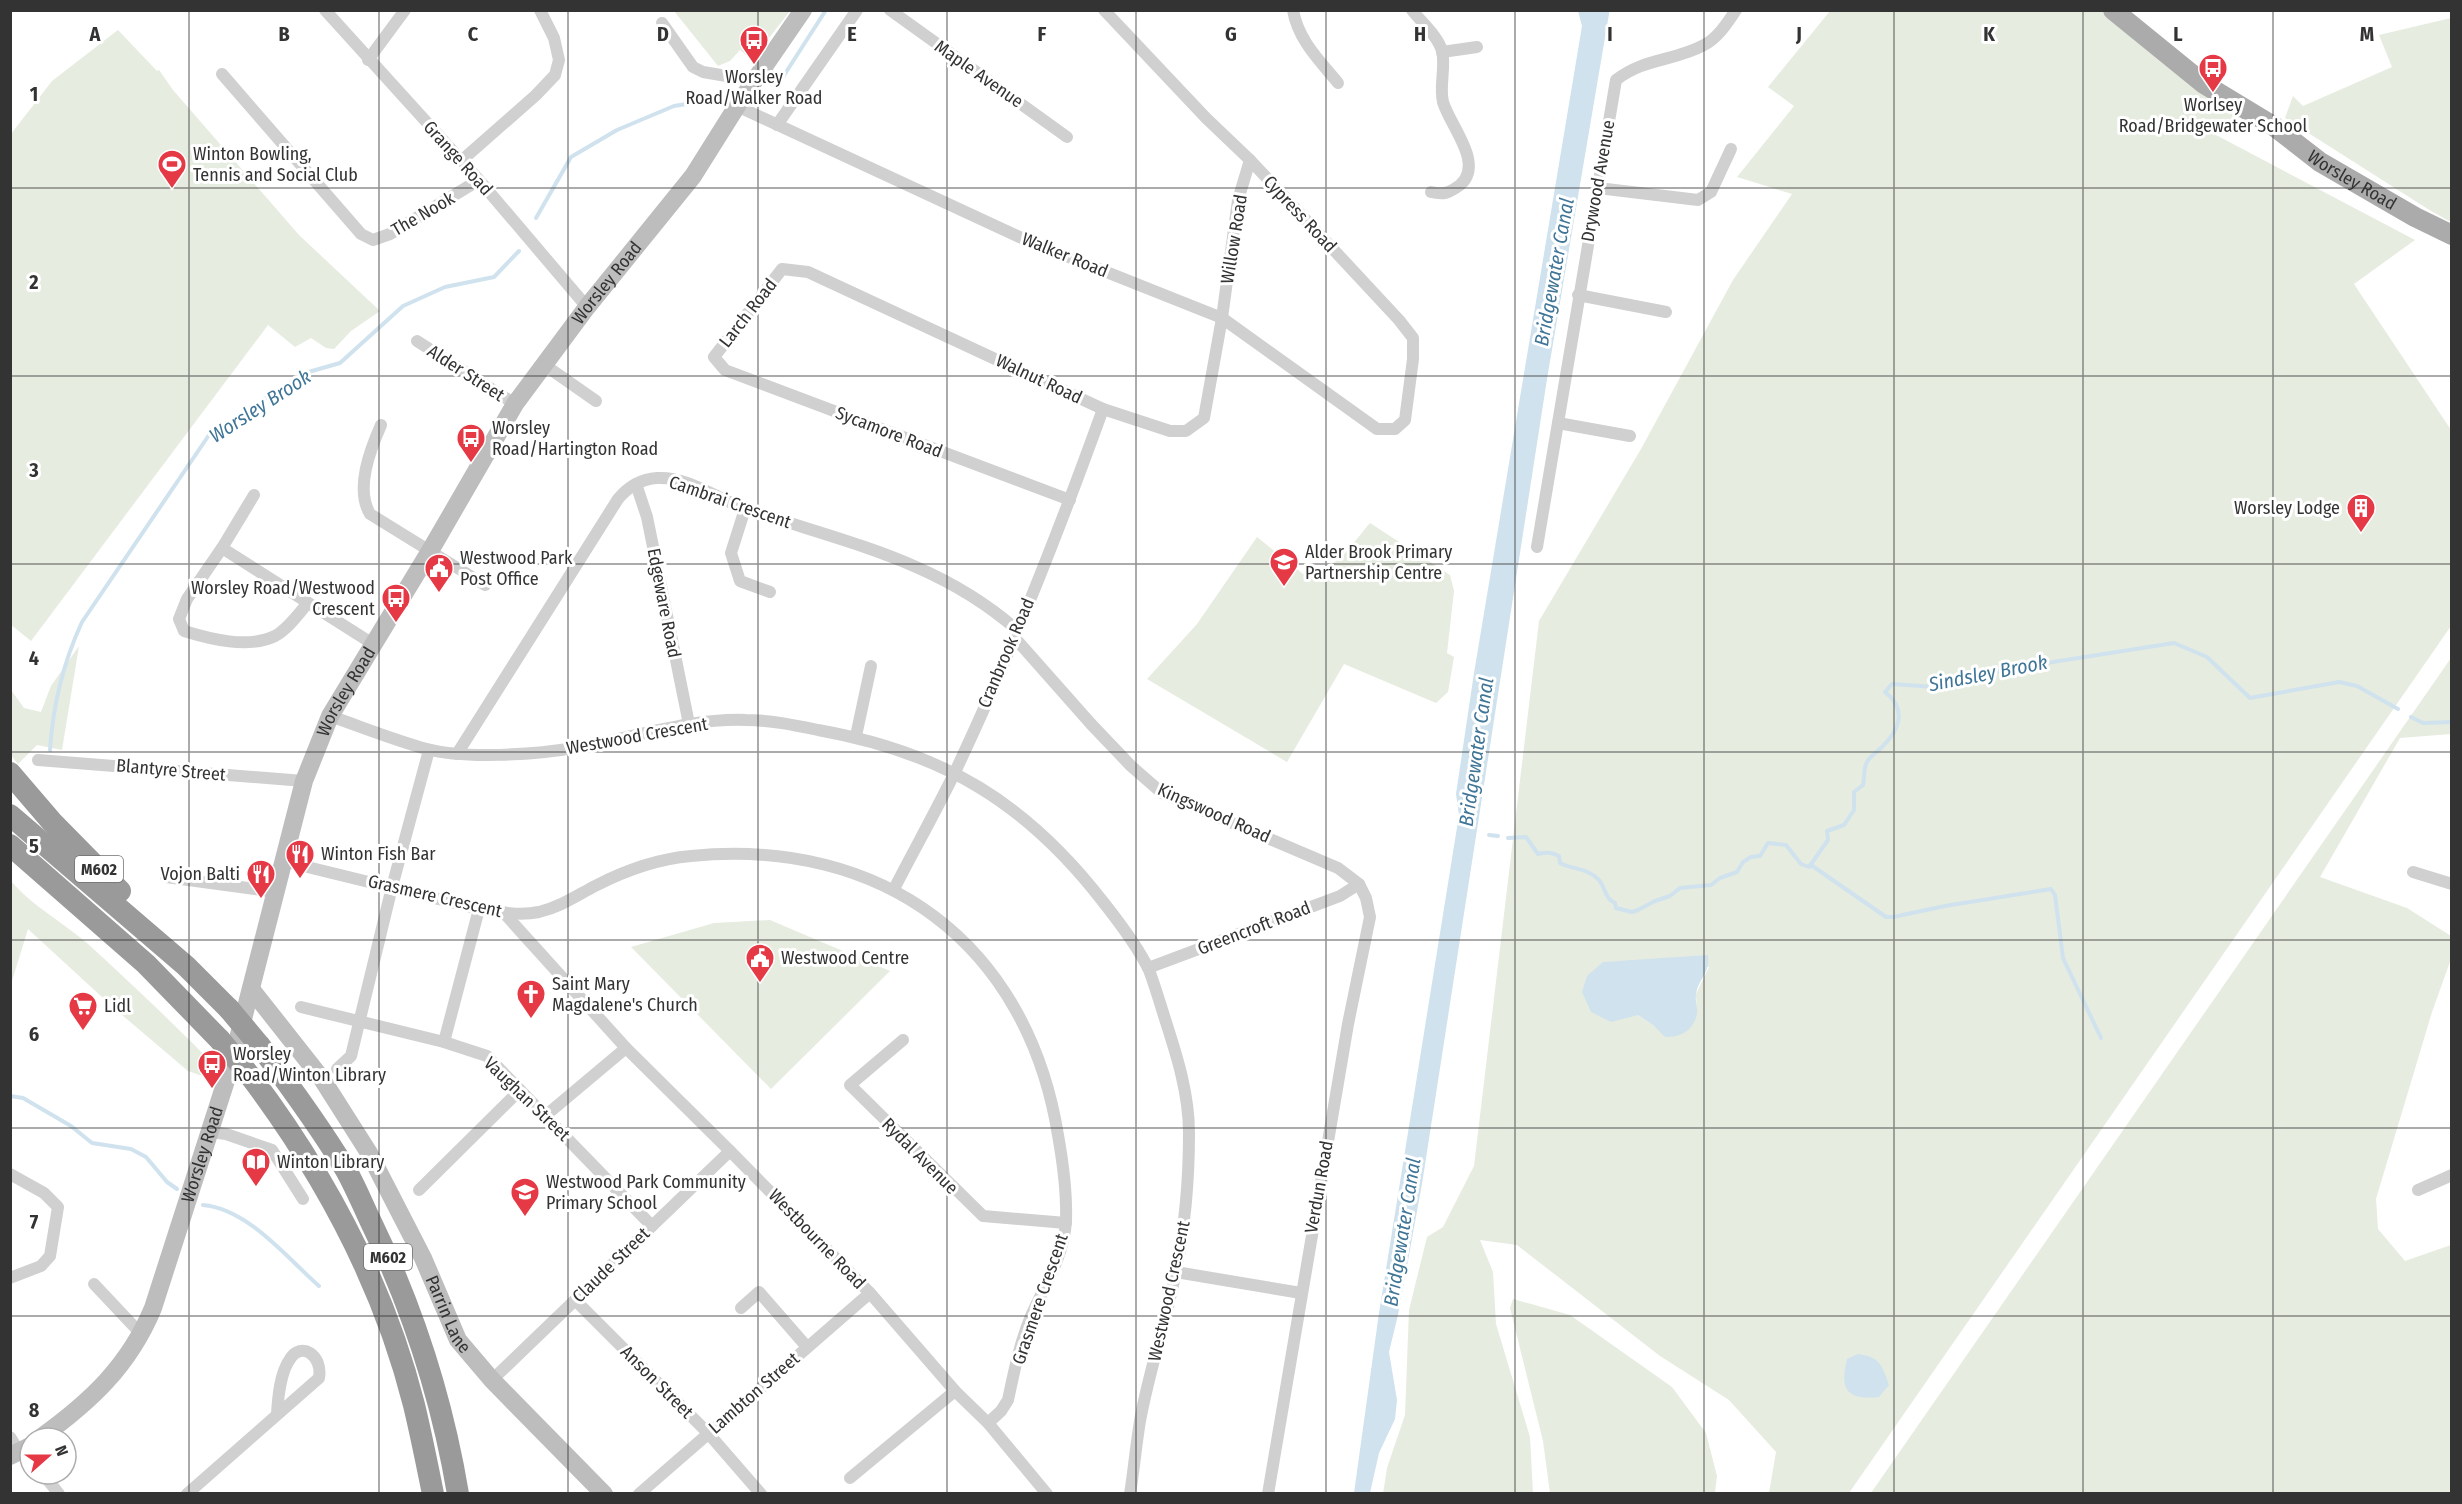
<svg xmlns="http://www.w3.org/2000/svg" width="2462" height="1504" font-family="'Fira Sans Condensed',sans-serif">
  <rect width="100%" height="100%" fill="#fff"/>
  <g fill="#e6ecdf" fill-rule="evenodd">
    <path d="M674,11H790L752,60L740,50L730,61L718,66Z"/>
    <path d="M1830,11H2117L2242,117L2199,126L2415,240L2354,284L2451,430V626L1849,1493H1769L1776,1452L1729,1400L1660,1356L1517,1245L1480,1240L1493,1272L1496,1324L1530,1437L1533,1493L1383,1494L1387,1468L1405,1415L1409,1310L1427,1237L1443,1227L1474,1166L1539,621L1641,449L1733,280L1792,194L1737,177L1794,106L1768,87ZM1650,961L1709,967L1696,994L1697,1014L1665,1036L1653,1025L1638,1015L1603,962Z"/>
    <path d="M2451,18H2452L2451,222L2431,211L2285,118L2293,96L2303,106L2392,67L2379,35Z"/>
    <path d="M118,30L157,71L159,70L173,90L299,235L380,311L351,331L334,349L326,348L311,338L295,347L268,325L31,641L10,624L11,134L52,81Z"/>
    <path d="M1370,523L1450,575L1454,591L1447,653L1454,657L1448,692L1436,703L1344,664L1287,762L1147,679L1197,624L1257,537L1303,574C1341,567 1346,551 1370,523Z"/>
    <path d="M79,646L62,750L37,745L18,764L11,755V690L24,708L41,712L51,686Z"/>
    <path d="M2451,658V734L2400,738L2320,877L2407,908L2451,936V959L2432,1012L2376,1199L2378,1229L2405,1261L2451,1245V1493H1871Z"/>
    <path d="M10,880C32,906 63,922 88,944C132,984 175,1025 217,1068L214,1080L188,1071L115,1009L28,929L11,984Z"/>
    <path d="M770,920L890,971L771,1089L631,947L714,923Z"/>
    <path d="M1513,1299L1570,1315L1672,1387L1706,1433L1717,1476L1715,1493H1550L1543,1441L1510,1308Z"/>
  </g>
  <g fill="#cfe2ee">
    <path d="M1578,11H1609V14L1547,379L1422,1184L1398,1315L1389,1352L1397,1400L1395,1419L1379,1453L1370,1493H1354L1379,1313L1459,815L1456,794L1474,673L1582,26Z"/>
    <path d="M1708,955C1710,976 1698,978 1696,995C1695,1001 1698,1008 1697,1014C1693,1031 1681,1037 1665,1037L1653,1025L1638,1015L1611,1022L1591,1012L1582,992L1587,976L1603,962Z"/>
    <path d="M1858,1354C1881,1357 1882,1366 1889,1385L1879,1397C1848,1400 1839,1391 1847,1359Z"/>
  </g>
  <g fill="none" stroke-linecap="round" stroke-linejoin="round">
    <g stroke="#cfe2ee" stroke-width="4">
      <path d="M781,80L826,10"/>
      <path d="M536,218L571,157L617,130L674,106L723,98"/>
      <path d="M2411,717L2423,723L2452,722"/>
      <path d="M50,750C53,704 63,663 82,622L209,435L305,373L340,363L403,306L445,287L494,277L519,251"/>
      <path d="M1489,835L1498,836"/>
      <path d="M1508,838L1526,837L1538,854C1547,852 1551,852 1559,856L1560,863C1573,870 1586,867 1599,880C1605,887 1605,899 1615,903L1616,908L1632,912L1638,910L1655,901L1670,896L1680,888L1711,885L1720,878L1737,872L1743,862L1751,857L1760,856L1768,843L1786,845L1801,864L1809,867L1828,840L1827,831L1844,825L1854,810V792L1863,785C1865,777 1863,769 1867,762C1871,755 1876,753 1881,748C1899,731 1908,710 1885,692L1892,684L1935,687L2008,669L2174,643L2207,657L2250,698L2339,682L2357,686L2398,709"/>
      <path d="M1811,865L1886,917H1893L1945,906L2051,889L2055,895L2063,958L2101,1038"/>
      <path d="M10,1096L23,1098L71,1126L92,1143L131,1149L146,1157L167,1182L177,1189"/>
      <path d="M203,1205C248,1209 286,1257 319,1286"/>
    </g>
    <g stroke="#d0d0d0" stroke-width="12">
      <path d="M325,10L479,180L587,307"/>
      <path d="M890,10L1067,137"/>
      <path d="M1293,10C1298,40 1320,61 1338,83"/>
      <path d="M1412,10C1421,22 1438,36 1442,51C1446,67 1439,86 1443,102C1450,126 1485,164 1460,185C1449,193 1444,195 1431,192"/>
      <path d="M662,23L693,67L703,72L756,81"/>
      <path d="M1442,52L1477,47"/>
      <path d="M368,60L405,10"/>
      <path d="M222,74L361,234L373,240L390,234L479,180"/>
      <path d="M737,106L1026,240L1222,318L1377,429H1395L1405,420L1413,359V338L1399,320L1250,160L1206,118L1104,10"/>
      <path d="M777,125L857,10"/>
      <path d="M461,161L536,95L555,75L559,60L554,38L540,10"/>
      <path d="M1598,188L1698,200L1711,192L1731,149"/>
      <path d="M1578,295L1666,312"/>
      <path d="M417,341L515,404"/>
      <path d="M546,366L596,401"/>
      <path d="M1558,423L1630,436"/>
      <path d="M381,425C370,450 355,489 370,514L485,585"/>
      <path d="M636,484L647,517L689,724"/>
      <path d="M254,495L222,548L187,599L179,619L184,631C210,639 248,649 275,636C288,629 298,614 308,603"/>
      <path d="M1070,500L725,370L714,357L782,269L808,272L1103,409L1170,431H1186L1204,418L1222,318L1238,200L1250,160"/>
      <path d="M745,509L731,553L740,581L770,592"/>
      <path d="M1537,547L1616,80C1644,58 1675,61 1704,45C1718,38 1727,23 1736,10"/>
      <path d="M222,548L373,644"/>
      <path d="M1014,637L1091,724L1131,766L1162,793L1338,868L1359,884L1366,898L1370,917L1348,1024L1268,1494"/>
      <path d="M330,716C362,727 394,740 427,749C463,759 535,755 573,748C630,739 687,718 746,720C770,720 794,725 818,730C943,752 1027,803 1104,903C1119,922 1139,949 1149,970C1155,986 1160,1003 1165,1019C1177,1056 1189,1094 1189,1133C1189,1179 1185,1226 1176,1271C1166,1322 1149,1371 1140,1421C1136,1445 1134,1469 1130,1494"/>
      <path d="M856,736L871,666"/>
      <path d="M457,754L618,499C628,487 641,479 657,478C689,476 718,500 747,509C843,542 938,560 1017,630"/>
      <path d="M38,760L304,781"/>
      <path d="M283,861L479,909C499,912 519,916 539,912C560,907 576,896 595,886C626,870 656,859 691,856C883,837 1027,944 1058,1135C1063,1163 1067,1192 1066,1221C1064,1256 1045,1285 1031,1316C1020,1342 1014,1372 1008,1400L1001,1411L988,1423"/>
      <path d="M2413,872L2452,884"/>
      <path d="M166,877L277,892"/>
      <path d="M894,889C914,850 936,811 955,772C1011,654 1059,531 1103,409"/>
      <path d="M504,913L626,1048L730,1151L870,1293L955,1391L988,1423L1047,1494"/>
      <path d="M1148,968L1340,896L1359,884"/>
      <path d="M301,1007L444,1042L487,1056L652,1226"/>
      <path d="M903,1040L850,1085L983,1216L1066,1223"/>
      <path d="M444,1042L479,909"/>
      <path d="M337,1069L351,1056L392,887L429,750"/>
      <path d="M545,1116L626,1048"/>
      <path d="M211,1132L226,1134L272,1150L303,1199"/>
      <path d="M10,1174L44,1193L58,1207L50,1256L41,1266L10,1278"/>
      <path d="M419,1190L520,1090"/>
      <path d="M2418,1190L2452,1175"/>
      <path d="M1176,1272L1301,1293"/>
      <path d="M94,1284L142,1335"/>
      <path d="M575,1300L708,1433L761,1494"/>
      <path d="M741,1308L759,1292L807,1347"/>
      <path d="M492,1380L730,1151"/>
      <path d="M10,1437L15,1445L30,1458"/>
      <path d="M43,1474L59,1494"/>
      <path d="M850,1478L955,1391"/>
      <path d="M187,1494L319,1378C323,1355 301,1341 290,1359C280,1373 278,1397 277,1414"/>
      <path d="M639,1494L870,1293"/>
    </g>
    <g stroke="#bdbdbd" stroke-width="18">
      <path id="s1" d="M251,989L322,1079L369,1153L423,1258L458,1340L492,1380L604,1494"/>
      <path id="s2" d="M40,1438C90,1402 129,1366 153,1308L232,1062L304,781L330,716L430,551L515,404L587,307L693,176L737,106L803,10"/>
      <path d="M10,1456L30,1446"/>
    </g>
    <path stroke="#ababab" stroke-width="20" id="s3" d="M2113,10L2204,84L2275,127L2320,162L2415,217L2452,235"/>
    <g stroke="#9a9a9a" stroke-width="22">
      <path d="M10,773L52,822L120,891"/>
      <path d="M10,815L186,966L229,1009"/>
      <path d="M10,845L146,964L220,1040"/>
      <path d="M260,1046C290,1086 320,1127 346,1170C355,1186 362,1203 370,1220C412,1306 442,1398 458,1494"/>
      <path d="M251,1077C324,1174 384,1286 414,1405C421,1434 427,1464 433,1494"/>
    </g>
    <g stroke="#9a9a9a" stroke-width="22">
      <path d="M229,1009L260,1046"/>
      <path d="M220,1040L251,1077"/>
    </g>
  </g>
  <path fill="none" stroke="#333" stroke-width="1.5" stroke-opacity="0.55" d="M189,10V1494M379,10V1494M568,10V1494M758,10V1494M947,10V1494M1136,10V1494M1326,10V1494M1515,10V1494M1704,10V1494M1894,10V1494M2083,10V1494M2273,10V1494M10,188H2452M10,376H2452M10,564H2452M10,752H2452M10,940H2452M10,1128H2452M10,1316H2452"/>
  <defs>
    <g id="bus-pin" transform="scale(1.5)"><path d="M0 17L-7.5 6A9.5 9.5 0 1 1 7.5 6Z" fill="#e63946" stroke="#fff"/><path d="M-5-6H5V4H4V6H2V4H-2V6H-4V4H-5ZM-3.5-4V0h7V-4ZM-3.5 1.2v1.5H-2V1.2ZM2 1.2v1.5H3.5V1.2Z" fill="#fff"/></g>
    <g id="stadium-pin" transform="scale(1.5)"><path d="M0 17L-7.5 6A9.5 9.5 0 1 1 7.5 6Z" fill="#e63946" stroke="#fff"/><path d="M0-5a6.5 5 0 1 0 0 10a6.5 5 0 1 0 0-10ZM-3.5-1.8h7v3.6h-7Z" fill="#fff"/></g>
    <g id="building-pin" transform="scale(1.5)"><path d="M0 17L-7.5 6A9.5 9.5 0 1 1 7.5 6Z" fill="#e63946" stroke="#fff"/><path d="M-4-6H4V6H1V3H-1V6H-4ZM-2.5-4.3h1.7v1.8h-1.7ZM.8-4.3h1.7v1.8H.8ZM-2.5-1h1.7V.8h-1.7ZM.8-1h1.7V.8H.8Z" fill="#fff"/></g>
    <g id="school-pin" transform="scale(1.5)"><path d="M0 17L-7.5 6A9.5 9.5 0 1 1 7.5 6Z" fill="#e63946" stroke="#fff"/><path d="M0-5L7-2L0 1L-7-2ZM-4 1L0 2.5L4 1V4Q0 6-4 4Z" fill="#fff"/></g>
    <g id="civic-pin" transform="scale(1.5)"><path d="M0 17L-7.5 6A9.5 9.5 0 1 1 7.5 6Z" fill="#e63946" stroke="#fff"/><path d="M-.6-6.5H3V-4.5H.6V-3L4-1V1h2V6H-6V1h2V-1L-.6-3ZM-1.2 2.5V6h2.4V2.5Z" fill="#fff"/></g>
    <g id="restaurant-pin" transform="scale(1.5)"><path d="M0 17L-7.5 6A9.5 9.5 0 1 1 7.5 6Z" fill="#e63946" stroke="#fff"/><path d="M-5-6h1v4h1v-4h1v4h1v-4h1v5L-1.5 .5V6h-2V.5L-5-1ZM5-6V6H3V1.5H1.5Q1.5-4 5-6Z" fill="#fff"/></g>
    <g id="church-pin" transform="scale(1.5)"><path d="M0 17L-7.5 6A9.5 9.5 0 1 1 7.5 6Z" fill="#e63946" stroke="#fff"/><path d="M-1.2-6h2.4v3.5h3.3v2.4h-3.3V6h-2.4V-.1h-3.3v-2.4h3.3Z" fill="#fff"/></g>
    <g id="supermarket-pin" transform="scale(1.5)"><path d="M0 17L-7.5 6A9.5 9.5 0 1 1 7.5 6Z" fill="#e63946" stroke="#fff"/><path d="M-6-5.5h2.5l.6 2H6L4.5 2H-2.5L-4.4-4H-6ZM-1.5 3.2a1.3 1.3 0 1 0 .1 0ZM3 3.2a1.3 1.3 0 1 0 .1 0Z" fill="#fff"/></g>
    <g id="library-pin" transform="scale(1.5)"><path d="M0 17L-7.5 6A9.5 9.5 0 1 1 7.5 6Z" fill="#e63946" stroke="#fff"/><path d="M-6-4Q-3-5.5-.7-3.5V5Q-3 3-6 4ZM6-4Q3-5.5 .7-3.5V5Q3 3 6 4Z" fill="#fff"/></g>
  </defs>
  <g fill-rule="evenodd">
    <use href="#bus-pin" x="754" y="40"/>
    <use href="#bus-pin" x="2213" y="68"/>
    <use href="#stadium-pin" x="172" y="164"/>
    <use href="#bus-pin" x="471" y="438"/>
    <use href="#building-pin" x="2361" y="508"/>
    <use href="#school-pin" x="1284" y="562"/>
    <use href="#civic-pin" x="439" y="568"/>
    <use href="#bus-pin" x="396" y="598"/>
    <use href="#restaurant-pin" x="300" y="854"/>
    <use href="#restaurant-pin" x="261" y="874"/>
    <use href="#civic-pin" x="760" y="958"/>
    <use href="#church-pin" x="531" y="994"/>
    <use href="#supermarket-pin" x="83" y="1006"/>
    <use href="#bus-pin" x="212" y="1064"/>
    <use href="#library-pin" x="256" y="1162"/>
    <use href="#school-pin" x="525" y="1192"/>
  </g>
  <g text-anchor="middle" stroke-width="6" stroke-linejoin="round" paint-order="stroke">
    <g fill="#fff" stroke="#707070" stroke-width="1.5">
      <rect x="75" y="856" width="48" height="26" rx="4.5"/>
      <rect x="364" y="1244" width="48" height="26" rx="4.5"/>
    </g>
    <g font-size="16" font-weight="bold" fill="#333">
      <text x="99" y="875">M602</text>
      <text x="388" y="1263">M602</text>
    </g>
    <g font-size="18" fill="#333" stroke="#fff">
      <text transform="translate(979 74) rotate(35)" y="6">Maple Avenue</text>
      <text transform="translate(458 158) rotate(48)" y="6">Grange Road</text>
      <text dy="6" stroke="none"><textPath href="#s3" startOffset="294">Worsley Road</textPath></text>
      <text transform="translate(1598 181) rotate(-80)" y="6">Drywood Avenue</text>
      <text transform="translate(423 214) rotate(-30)" y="6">The Nook</text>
      <text transform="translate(1300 214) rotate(47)" y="6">Cypress Road</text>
      <text transform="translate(1234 239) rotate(-81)" y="6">Willow Road</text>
      <text transform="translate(1065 255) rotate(22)" y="6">Walker Road</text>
      <text dy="6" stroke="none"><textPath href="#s2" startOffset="1308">Worsley Road</textPath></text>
      <text transform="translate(748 313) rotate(-52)" y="6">Larch Road</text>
      <text transform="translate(466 373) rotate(33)" y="6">Alder Street</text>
      <text transform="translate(1039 379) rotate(25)" y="6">Walnut Road</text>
      <text transform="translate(889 432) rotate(21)" y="6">Sycamore Road</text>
      <text transform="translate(730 502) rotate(19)" y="6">Cambrai Crescent</text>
      <text transform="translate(664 603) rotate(79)" y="6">Edgeware Road</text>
      <text transform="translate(1006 653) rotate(-67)" y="6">Cranbrook Road</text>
      <text dy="6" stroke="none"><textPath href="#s2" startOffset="822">Worsley Road</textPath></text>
      <text transform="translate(637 736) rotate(-10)" y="6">Westwood Crescent</text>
      <text transform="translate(171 770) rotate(5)" y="6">Blantyre Street</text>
      <text transform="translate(1214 813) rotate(24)" y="6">Kingswood Road</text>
      <text transform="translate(435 896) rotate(13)" y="6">Grasmere Crescent</text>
      <text transform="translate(1254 928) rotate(-21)" y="6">Greencroft Road</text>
      <text transform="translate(527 1099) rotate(44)" y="6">Vaughan Street</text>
      <text dy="6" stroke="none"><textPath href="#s2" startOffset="336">Worsley Road</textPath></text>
      <text transform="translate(920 1156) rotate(45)" y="6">Rydal Avenue</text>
      <text transform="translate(1319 1187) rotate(-80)" y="6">Verdun Road</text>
      <text transform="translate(817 1239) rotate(46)" y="6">Westbourne Road</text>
      <text transform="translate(611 1265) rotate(-44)" y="6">Claude Street</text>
      <text transform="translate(1169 1291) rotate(-78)" y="6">Westwood Crescent</text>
      <text transform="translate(1040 1299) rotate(-71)" y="6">Grasmere Crescent</text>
      <text dy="6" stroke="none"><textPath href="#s1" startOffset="382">Parrin Lane</textPath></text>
      <text transform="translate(657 1382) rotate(45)" y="6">Anson Street</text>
      <text transform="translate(754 1393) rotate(-41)" y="6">Lambton Street</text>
    </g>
    <g font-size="18" fill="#333" stroke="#fff" text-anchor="start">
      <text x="754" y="83" text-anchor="middle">Worsley<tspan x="754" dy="21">Road/Walker Road</tspan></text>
      <text x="2213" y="111" text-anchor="middle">Worlsey<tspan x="2213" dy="21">Road/Bridgewater School</tspan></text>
      <text x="193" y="160">Winton Bowling,<tspan x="193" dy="21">Tennis and Social Club</tspan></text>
      <text x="492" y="434">Worsley<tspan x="492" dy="21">Road/Hartington Road</tspan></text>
      <text x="2340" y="514" text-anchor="end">Worsley Lodge</text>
      <text x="1305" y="558">Alder Brook Primary<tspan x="1305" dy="21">Partnership Centre</tspan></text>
      <text x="460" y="564">Westwood Park<tspan x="460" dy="21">Post Office</tspan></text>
      <text x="375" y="594" text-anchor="end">Worsley Road/Westwood<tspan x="375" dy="21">Crescent</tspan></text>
      <text x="321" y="860">Winton Fish Bar</text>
      <text x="240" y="880" text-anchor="end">Vojon Balti</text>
      <text x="781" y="964">Westwood Centre</text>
      <text x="552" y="990">Saint Mary<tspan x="552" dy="21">Magdalene's Church</tspan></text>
      <text x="104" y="1012">Lidl</text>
      <text x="233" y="1060">Worsley<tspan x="233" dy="21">Road/Winton Library</tspan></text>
      <text x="277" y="1168">Winton Library</text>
      <text x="546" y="1188">Westwood Park Community<tspan x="546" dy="21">Primary School</tspan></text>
    </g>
    <g font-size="20" font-style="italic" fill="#3f7597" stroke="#fff">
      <text transform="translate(1554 272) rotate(-80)" y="7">Bridgewater Canal</text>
      <text transform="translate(260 406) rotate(-33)" y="7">Worsley Brook</text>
      <text transform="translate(1988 673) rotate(-11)" y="7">Sindsley Brook</text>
      <text transform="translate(1476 752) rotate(-82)" y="7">Bridgewater Canal</text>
      <text transform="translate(1402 1232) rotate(-81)" y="7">Bridgewater Canal</text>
    </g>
  </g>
  <g font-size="20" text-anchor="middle" font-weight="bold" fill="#333" stroke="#fff" stroke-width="6" stroke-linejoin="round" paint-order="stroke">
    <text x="95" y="41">A</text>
    <text x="284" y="41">B</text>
    <text x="473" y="41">C</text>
    <text x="663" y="41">D</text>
    <text x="852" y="41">E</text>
    <text x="1042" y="41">F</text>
    <text x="1231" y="41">G</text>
    <text x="1420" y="41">H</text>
    <text x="1610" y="41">I</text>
    <text x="1799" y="41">J</text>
    <text x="1989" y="41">K</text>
    <text x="2178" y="41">L</text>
    <text x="2367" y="41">M</text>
    <text x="34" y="101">1</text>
    <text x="34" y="289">2</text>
    <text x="34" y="477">3</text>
    <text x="34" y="665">4</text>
    <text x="34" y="853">5</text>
    <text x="34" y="1041">6</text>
    <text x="34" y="1229">7</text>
    <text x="34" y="1417">8</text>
  </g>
  <rect width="2462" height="1504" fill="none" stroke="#333333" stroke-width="24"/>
  <g transform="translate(48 1456) rotate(69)"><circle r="28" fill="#ffffff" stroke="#adadad" stroke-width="1.5"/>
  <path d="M0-4.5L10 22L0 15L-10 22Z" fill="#e63946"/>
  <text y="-9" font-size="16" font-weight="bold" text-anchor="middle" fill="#333333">N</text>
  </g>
</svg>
